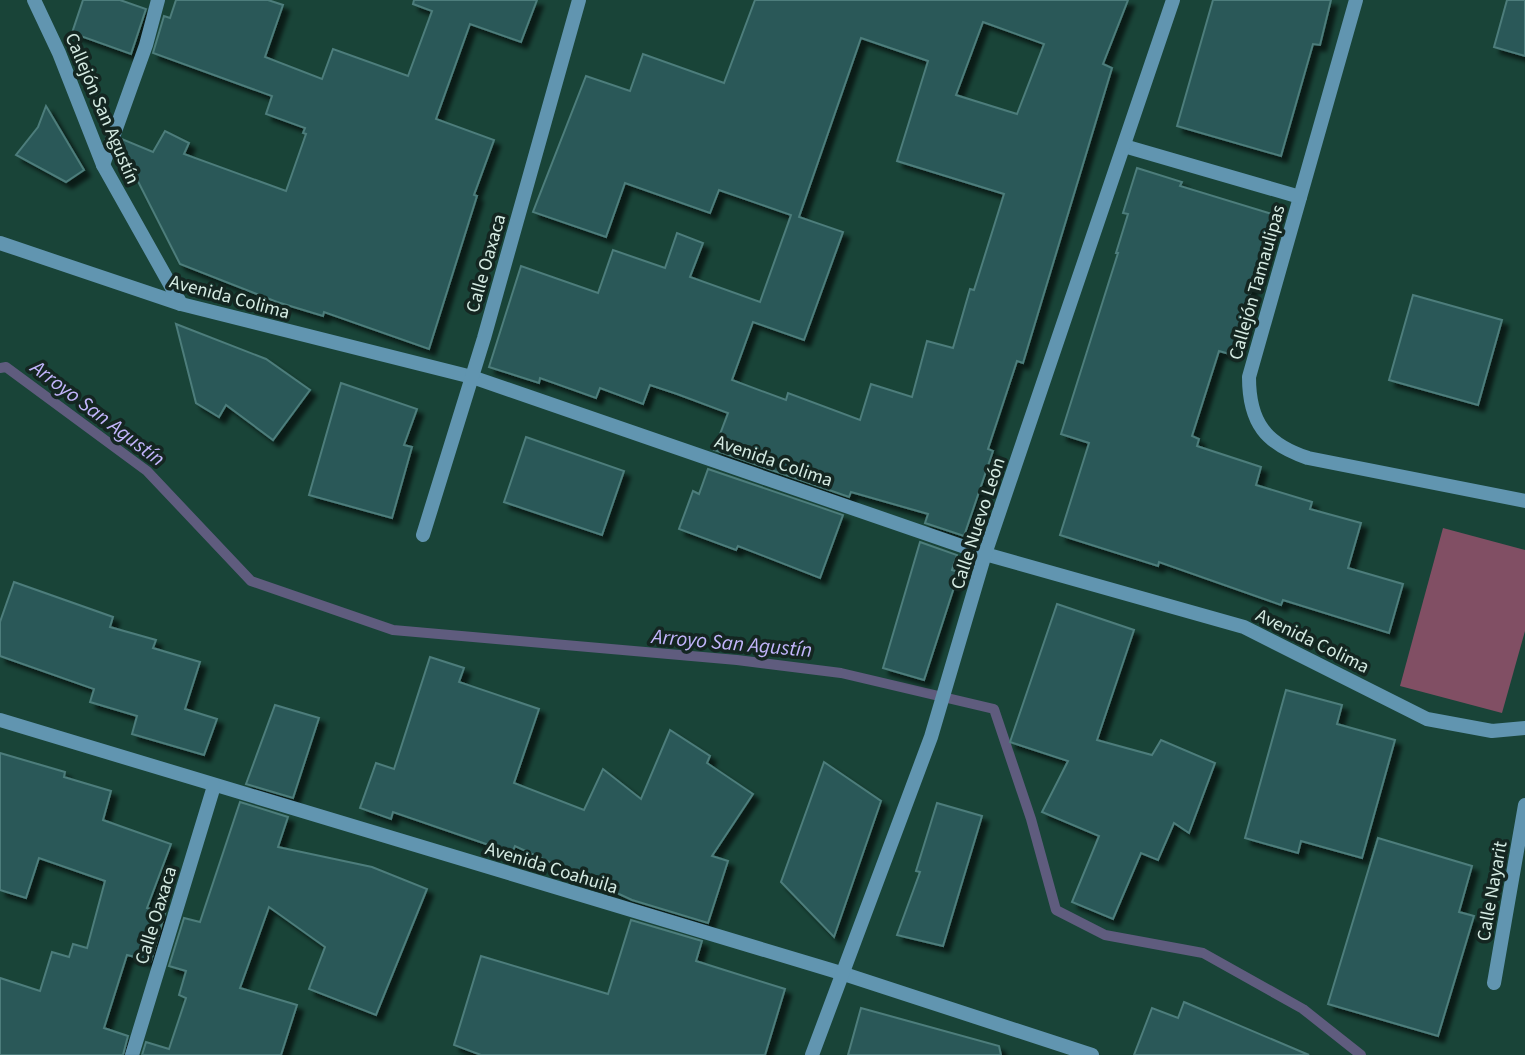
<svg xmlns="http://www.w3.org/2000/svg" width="1525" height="1055" font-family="'Source Sans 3',sans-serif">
  <defs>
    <filter id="shadow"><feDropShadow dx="6" dy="6" stdDeviation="2" flood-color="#0009"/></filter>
  </defs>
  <rect width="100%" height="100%" fill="#194438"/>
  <path fill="#814f64" d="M1443,528L1525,550V631L1502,713L1400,686Z"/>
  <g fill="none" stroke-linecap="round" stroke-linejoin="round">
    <path stroke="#5f5c7e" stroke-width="10" d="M0,368L6,367L147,471L251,581L393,630L737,660L841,673L994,709L1031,819L1056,910L1105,935L1203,953L1303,1009L1361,1055"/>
  </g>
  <g fill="#2a5958" stroke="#4d7d7b" stroke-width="2" fill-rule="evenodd" filter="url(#shadow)">
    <path d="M83,0H120L146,9L131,54L72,33Z"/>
    <path d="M176,0H268L283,5L265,57L322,79L333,49L408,76L432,11L413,4L414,0H537L521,42L470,24L436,119L494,140L474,195L477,196L429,349L324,312L323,316L277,302L180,264L120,146L122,139L153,152L165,131L189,143L184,154L286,191L306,134L303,133L305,128L266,114L272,96L153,53L164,16L170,18Z"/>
    <path d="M755,0H1128L1103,64L1112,68L1023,363L1017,361L988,449L993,451L964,536L925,523L928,514L851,492L849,497L714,450L728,413L677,394L650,385L643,404L600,388L596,398L540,378L539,383L489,367L521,266L598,293L613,250L665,268L677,233L703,243L690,277L760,302L791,215L719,190L710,213L625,183L606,237L533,212L586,76L630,91L643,54L724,83ZM983,22L1044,44L1017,114L956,95ZM861,38L928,61L897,161L1004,194L974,290L970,289L953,348L927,341L912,397L871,384L860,420L788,393L786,400L732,380L753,322L804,340L843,232L799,217Z"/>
    <path d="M1213,0H1331L1320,45L1313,44L1281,156L1177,126Z"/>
    <path d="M1507,0H1525V56L1494,47Z"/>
    <path d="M46,106L84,170L66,182L16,155L38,127Z"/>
    <path d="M1137,168L1182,182L1180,186L1272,214L1233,355L1219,351L1192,436L1199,439L1197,446L1261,467L1256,485L1312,502L1310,509L1361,523L1348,568L1403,584L1389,633L1283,600L1281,605L1159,562L1158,566L1060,535L1089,443L1061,434L1118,253H1116L1128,214L1123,213Z"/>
    <path d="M1413,295L1502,320L1478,405L1389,380Z"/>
    <path d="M176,324L266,359L310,390L273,440L226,405L219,417L196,403Z"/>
    <path d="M341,383L417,409L404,445L412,447L392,518L309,495Z"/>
    <path d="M526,437L624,471L602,535L504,502Z"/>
    <path d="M708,469L843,515L820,578L738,546L736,550L679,529L693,491L699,494Z"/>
    <path d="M920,542L957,555L952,570L959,572L924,680L883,668Z"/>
    <path d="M14,582L113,617L110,627L156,640L153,648L200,662L185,709L217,719L204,755L132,734L137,716L90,702L94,689L0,656V622Z"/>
    <path d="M1057,604L1134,630L1097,740L1152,755L1161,740L1215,763L1189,833L1174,823L1158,860L1141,853L1113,919L1072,902L1099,836L1042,812L1068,761L1010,742Z"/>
    <path d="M430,657L464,668L459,682L539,709L514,783L584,810L603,769L641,799L670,730L710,756L707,763L753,794L712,856L728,861L708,923L632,900L515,846L512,853L393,812L391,819L360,808L376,763L394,769Z"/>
    <path d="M1286,690L1342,705L1337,724L1395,740L1362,858L1301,841L1298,853L1245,838Z"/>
    <path d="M275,705L319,718L293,798L246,784Z"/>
    <path d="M0,753L65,772L64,777L111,791L103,820L171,844L147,908L165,913L151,961L127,955L104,1028L128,1036L123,1055H0V978L40,991L52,952L69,957L73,944L87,948L105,881L39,858L26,898L0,890Z"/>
    <path d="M824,762L881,801L834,937L781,882Z"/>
    <path d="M240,802L288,817L278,847L372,867L427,889L376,1015L309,989L325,947L269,907L240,988L297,1005L281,1055H142L146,1042L169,1049L186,998L179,995L186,971L169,966L184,918L200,922Z"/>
    <path d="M937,803L982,816L943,946L897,935L920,872L916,871Z"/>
    <path d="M1378,838L1472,866L1459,912L1474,916L1438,1036L1328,1004Z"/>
    <path d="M631,920L702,941L696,961L785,989L765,1055H481L454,1045L481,956L608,994Z"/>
    <path d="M1184,1002L1309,1055H1134L1152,1008L1178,1018Z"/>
    <path d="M861,1008L999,1046L1001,1055H848Z"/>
  </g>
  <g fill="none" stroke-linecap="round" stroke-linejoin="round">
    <g stroke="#6195b0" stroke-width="14">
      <path d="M34,0L59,53L103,165L181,304"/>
      <path d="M1356,0L1249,377C1249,423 1266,444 1308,458L1525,501"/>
      <path d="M1124,146L1300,197"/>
      <path d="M103,165L146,45L158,0"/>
      <path d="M0,243L181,304L472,377L985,554L1244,627L1427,719L1492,731L1525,728"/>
      <path d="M423,535L484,338L579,0"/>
      <path d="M0,720L841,973L1092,1055"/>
      <path d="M1494,983L1525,805"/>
      <path d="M132,1055L214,786"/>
      <path d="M812,1055L931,737L985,554L1173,0"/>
    </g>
  </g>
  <g text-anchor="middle" stroke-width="7" stroke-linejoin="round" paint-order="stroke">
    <g font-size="19" fill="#d5ebe3" stroke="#142621">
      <text transform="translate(103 108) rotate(67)" y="7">Callejón San Agustín</text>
      <text transform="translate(485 263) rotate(-74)" y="7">Calle Oaxaca</text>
      <text transform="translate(1256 282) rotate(-74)" y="7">Callejón Tamaulipas</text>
      <text transform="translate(230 296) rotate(15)" y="7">Avenida Colima</text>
      <text transform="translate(774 460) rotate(19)" y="7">Avenida Colima</text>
      <text transform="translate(977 523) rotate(-72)" y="7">Calle Nuevo León</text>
      <text transform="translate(1313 640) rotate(26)" y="7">Avenida Colima</text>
      <text transform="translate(552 867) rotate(17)" y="7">Avenida Coahuila</text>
      <text transform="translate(1491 891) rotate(-80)" y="7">Calle Nayarit</text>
      <text transform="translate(155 915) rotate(-73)" y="7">Calle Oaxaca</text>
    </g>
    <g font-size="21" font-style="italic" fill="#c2b5fb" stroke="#142621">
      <text transform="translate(98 413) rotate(37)" y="7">Arroyo San Agustín</text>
      <text transform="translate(732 643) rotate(5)" y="7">Arroyo San Agustín</text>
    </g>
  </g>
</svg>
